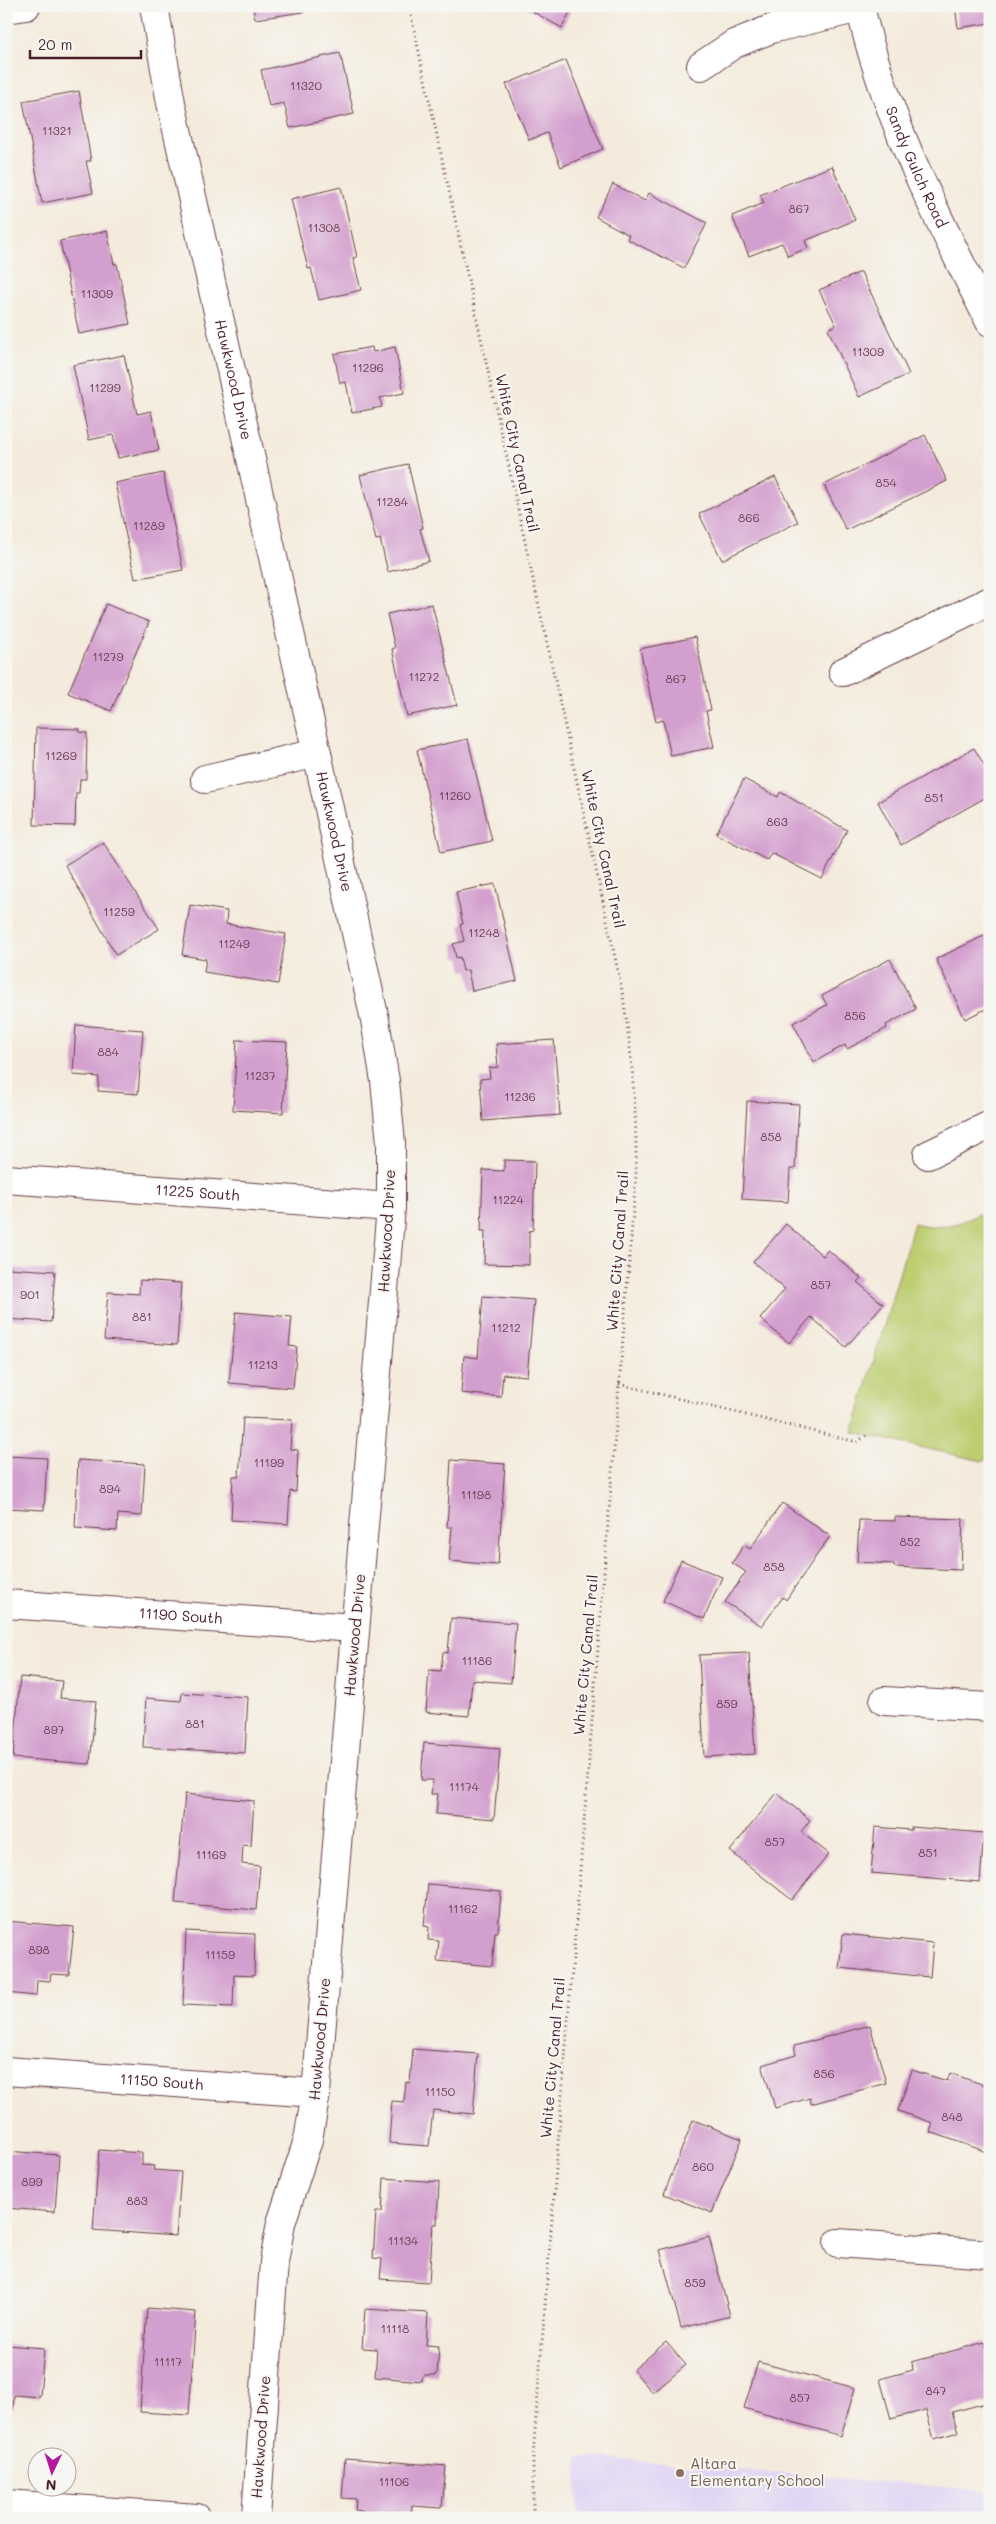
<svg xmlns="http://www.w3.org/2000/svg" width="996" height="2524" font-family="Mali,sans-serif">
  <rect width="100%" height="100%" fill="#f6f6f2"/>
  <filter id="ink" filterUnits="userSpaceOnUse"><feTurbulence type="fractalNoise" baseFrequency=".02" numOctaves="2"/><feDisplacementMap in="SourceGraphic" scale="10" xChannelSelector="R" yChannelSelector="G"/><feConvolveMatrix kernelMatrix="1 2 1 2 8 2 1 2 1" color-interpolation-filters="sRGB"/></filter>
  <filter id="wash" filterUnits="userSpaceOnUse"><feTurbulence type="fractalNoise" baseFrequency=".0096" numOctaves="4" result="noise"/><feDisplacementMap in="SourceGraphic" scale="20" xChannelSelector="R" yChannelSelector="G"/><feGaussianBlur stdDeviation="1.12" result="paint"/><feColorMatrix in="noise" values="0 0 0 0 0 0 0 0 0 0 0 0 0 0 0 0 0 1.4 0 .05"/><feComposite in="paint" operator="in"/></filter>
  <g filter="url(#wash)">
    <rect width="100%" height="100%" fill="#f4ebdc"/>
    <path fill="#e0d4f4" d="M577,2456L990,2491V2518H577Z"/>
    <path fill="#bdce71" stroke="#84764e" d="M979,1214L990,1228V1457L982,1461L853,1432L914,1223C941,1230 955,1226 979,1214Z"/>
    <g id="blocks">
      <g fill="#d39fce">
        <path d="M253,6H303L304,12L255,19Z"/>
        <path d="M523,6H573L562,28Z"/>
        <path d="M955,6H990V23L958,28Z"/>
        <path d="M340,53L354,114L290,128L284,103L269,106L261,70Z"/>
        <path d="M566,60L603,149L561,167L547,133L529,140L506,84Z"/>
        <path d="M79,91L91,161H86L93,193L42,203L23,101Z"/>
        <path d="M832,166L855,220L805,241L808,248L788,256L782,243L749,256L732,216L764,203L760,195Z"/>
        <path d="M613,184L645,201L649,193L707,223L684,268L627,239L629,235L596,217Z"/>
        <path d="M341,187L357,257L353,258L361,290L319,300L311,268L308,269L291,199Z"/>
        <path d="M107,231L114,264H117L130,324L79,334L60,241Z"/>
        <path d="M861,272L909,374L859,397L828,329L836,325L819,290Z"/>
        <path d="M372,347L373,352L395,347L404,393L380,398L382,407L352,413L346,382L340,383L334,354Z"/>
        <path d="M124,355L137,414L151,411L159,450L118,458L113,435L89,440L73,365Z"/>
        <path d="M925,435L947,481L846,530L824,485Z"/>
        <path d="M408,464L423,528L420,529L429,561L388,572L380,539L376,540L360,475Z"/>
        <path d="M163,473L183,570L135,579L115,483Z"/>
        <path d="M775,477L798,522L722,560L699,514Z"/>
        <path d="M106,604L149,622L111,711L68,693Z"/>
        <path d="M432,604L457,705L407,716L392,649L395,648L387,614Z"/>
        <path d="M695,637L711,710L706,711L714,747L671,756L663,720L656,722L640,649Z"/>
        <path d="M36,728L80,729L79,732L87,733L86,779H80L79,793H76L75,826L34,825Z"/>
        <path d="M468,739L492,841L441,852L417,750Z"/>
        <path d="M974,748L990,775V795L901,845L878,802Z"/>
        <path d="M744,779L778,797L780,792L847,830L822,879L771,853L767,860L716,834Z"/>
        <path d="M103,842L159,929L116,955L65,865Z"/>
        <path d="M495,884L517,981L472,991L468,970L463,971L460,957L456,958L453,944L464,941L460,925L463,924L456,892Z"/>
        <path d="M190,905L227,911L226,924L286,934L278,984L204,972L206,959L182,955Z"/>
        <path d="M990,933V1007L965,1019L936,959Z"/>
        <path d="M890,959L916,1009L886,1025L887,1028L847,1049L845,1045L814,1062L793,1023L827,1005L822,996Z"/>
        <path d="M76,1025L143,1030L138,1094L98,1091L99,1077L73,1075Z"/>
        <path d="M237,1040L287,1042L283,1113L233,1110Z"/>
        <path d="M554,1040L560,1115L483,1121L480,1079L490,1078L489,1068L498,1067L496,1044Z"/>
        <path d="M747,1101L799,1104L795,1169H790L788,1202L742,1199Z"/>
        <path d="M504,1160L535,1161L533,1230L529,1231V1265L484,1264L485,1231H481L483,1170L504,1171Z"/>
        <path d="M786,1224L823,1256L828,1250L861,1278L857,1282L883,1304L846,1347L811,1317L789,1343L760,1319L785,1289L753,1262Z"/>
        <path d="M6,1268L55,1271L51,1322L6,1319Z"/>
        <path d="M140,1280L181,1283L177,1345L104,1340L108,1292L139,1294Z"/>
        <path d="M483,1296L534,1300L527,1376L503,1374L501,1397L461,1393L464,1356L478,1358Z"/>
        <path d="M236,1312L292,1317L289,1346L297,1347L293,1388L229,1383Z"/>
        <path d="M243,1418L292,1420L290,1449L298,1450L296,1492L290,1491L288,1524L231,1520L233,1476H239Z"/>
        <path d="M6,1456L47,1458L44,1510L6,1508Z"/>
        <path d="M78,1460L145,1464L142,1516L118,1514L117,1531L75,1528Z"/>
        <path d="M451,1460L505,1464L498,1565L449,1561L452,1527H447Z"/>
        <path d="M782,1503L830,1536L786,1600L783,1597L762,1626L725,1602L746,1572L732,1563L744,1545L750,1549Z"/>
        <path d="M895,1517L963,1519L961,1570L894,1567V1564L857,1562L859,1520L895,1521Z"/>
        <path d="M681,1560L722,1577L704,1619L663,1601Z"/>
        <path d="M451,1618L516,1623L511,1683L472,1680L469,1716L426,1712L429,1670L441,1671L443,1652L448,1653Z"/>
        <path d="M749,1653L755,1754L704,1757L699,1655Z"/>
        <path d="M20,1677L62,1681L60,1698L96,1701L90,1764L13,1758Z"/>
        <path d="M182,1693L248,1697L245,1753L143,1747L146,1698L181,1701Z"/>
        <path d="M424,1743L500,1749L494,1819L436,1814L438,1794H431L433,1780H421Z"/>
        <path d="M777,1793L810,1820L801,1832L829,1854L792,1900L730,1851Z"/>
        <path d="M185,1794L254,1801L251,1846L243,1845L242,1864L260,1866L256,1910L175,1903Z"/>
        <path d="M875,1827L911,1830V1827L984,1833L980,1882L871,1873Z"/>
        <path d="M428,1884L501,1891L498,1932H495L492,1966L437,1961L439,1941L428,1940L429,1927L424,1926Z"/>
        <path d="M6,1921L74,1927L69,1975L51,1974L50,1981L37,1980L36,1996L6,1993Z"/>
        <path d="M186,1931L255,1934L254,1976L234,1975L233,2007L183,2005Z"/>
        <path d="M843,1934L933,1943L930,1977L839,1968Z"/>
        <path d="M870,2025L886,2083L811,2104L810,2098L775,2108L762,2065L796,2055L794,2046Z"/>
        <path d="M413,2049L478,2054L473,2114L433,2110L429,2146L389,2143L392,2101L404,2102L406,2082L410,2083Z"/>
        <path d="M912,2070L947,2081L950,2073L990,2087V2153L930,2132L933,2123L898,2111Z"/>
        <path d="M693,2120L742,2139L712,2213L664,2194Z"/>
        <path d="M99,2150L142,2153V2165L154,2166L153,2170L181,2172L176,2236L93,2230Z"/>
        <path d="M6,2151L59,2155L55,2212L6,2208Z"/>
        <path d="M384,2178L439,2182L437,2224H433L429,2282L380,2279L382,2259L373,2258L376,2212H382Z"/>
        <path d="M709,2237L730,2316L681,2328L660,2250Z"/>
        <path d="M147,2308L196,2312L189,2415L140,2412Z"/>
        <path d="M365,2309L428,2313L426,2345L439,2346L437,2375H423L422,2381L375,2377L377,2349L362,2348Z"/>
        <path d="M666,2342L686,2365L653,2393L633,2370Z"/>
        <path d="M985,2342L990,2359V2402L952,2412L958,2432L934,2439L926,2410L891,2419L880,2379L913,2370L912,2362Z"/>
        <path d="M6,2345L44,2348L40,2397L14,2395L13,2409L6,2408Z"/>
        <path d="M758,2362L855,2388L841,2436L744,2408Z"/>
        <path d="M345,2458L446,2466L442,2508L412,2506L411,2518H361L362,2511L355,2510L356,2499L342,2498Z"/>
      </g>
    </g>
  </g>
  <g filter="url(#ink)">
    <use href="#blocks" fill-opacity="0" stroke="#643e46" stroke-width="1"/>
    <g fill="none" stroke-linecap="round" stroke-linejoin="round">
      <g stroke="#643e46" stroke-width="30">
        <g id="minor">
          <path id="s1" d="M154,6L171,103L317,753L375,1020L385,1081L391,1143V1207L316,2093L308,2140L281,2223L274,2262L256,2518"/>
          <path id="s2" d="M860,6C885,119 939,220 990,322"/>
          <path d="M6,9L26,6"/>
          <path d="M701,66L734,44L771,29L860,8"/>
          <path d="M843,672L990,601"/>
          <path d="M205,779L317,753"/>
          <path d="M928,1155L990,1125"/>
          <path id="s3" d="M6,1179L391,1207"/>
          <path id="s4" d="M6,1604L355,1628"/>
          <path d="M884,1701L990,1707"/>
          <path id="s5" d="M6,2071L316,2093"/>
          <path d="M838,2243L990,2254"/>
          <path d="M6,2504L197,2518"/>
        </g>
      </g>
      <g stroke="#643e46" stroke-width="3" stroke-dasharray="1 4" stroke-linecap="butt">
        <path d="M409,6L621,985C632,1049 637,1111 636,1176L537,2405L533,2456V2518"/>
        <path d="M619,1384L857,1442L867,1435"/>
      </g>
      <use href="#minor" stroke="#fff" stroke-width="28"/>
    </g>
  </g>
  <circle fill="#8d6e63" stroke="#f6f6f2" stroke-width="2" cx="680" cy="2473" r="5"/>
  <g text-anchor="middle" stroke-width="4" stroke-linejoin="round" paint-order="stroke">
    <g font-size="12" fill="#6c3f54">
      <text x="306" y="90">11320</text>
      <text x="57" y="135">11321</text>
      <text x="799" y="213">867</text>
      <text x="324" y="232">11308</text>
      <text x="97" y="298">11309</text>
      <text x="868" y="356">11309</text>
      <text x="368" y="372">11296</text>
      <text x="105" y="392">11299</text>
      <text x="886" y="487">854</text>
      <text x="392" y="506">11284</text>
      <text x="749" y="522">866</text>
      <text x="149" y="530">11289</text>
      <text x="108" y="661">11279</text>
      <text x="424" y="681">11272</text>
      <text x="676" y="683">867</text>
      <text x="61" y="760">11269</text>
      <text x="455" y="800">11260</text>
      <text x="934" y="802">851</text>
      <text x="777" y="826">863</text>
      <text x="119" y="916">11259</text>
      <text x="484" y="937">11248</text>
      <text x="234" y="948">11249</text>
      <text x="855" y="1020">856</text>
      <text x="108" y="1056">884</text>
      <text x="260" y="1080">11237</text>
      <text x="520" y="1101">11236</text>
      <text x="771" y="1141">858</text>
      <text x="508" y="1204">11224</text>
      <text x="821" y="1289">857</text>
      <text x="30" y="1299">901</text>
      <text x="142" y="1321">881</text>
      <text x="506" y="1332">11212</text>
      <text x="263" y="1369">11213</text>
      <text x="269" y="1467">11199</text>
      <text x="110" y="1493">894</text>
      <text x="476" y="1499">11198</text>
      <text x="910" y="1546">852</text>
      <text x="774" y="1571">858</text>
      <text x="477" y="1665">11186</text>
      <text x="727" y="1708">859</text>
      <text x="195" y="1728">881</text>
      <text x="54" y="1734">897</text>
      <text x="464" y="1791">11174</text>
      <text x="775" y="1846">857</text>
      <text x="928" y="1857">851</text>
      <text x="211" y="1859">11169</text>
      <text x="463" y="1913">11162</text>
      <text x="39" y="1954">898</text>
      <text x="220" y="1959">11159</text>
      <text x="824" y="2078">856</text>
      <text x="440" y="2096">11150</text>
      <text x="952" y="2121">848</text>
      <text x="703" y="2171">860</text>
      <text x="32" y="2186">899</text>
      <text x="137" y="2205">883</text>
      <text x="403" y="2245">11134</text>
      <text x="695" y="2287">859</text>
      <text x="395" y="2333">11118</text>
      <text x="168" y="2366">11117</text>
      <text x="936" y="2395">847</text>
      <text x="800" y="2402">857</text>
      <text x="394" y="2486">11106</text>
    </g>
    <g font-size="15" fill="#4a1f2b" stroke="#f6f6f2">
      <text dy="5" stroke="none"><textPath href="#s2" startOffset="171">Sandy Gulch Road</textPath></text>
      <text dy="5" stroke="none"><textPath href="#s1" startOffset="382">Hawkwood Drive</textPath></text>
      <text transform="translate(517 453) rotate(78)" y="5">White City Canal Trail</text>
      <text dy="5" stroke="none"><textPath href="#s1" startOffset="845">Hawkwood Drive</textPath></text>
      <text transform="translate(603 849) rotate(78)" y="5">White City Canal Trail</text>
      <text dy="5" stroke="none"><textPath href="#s3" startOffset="192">11225 South</textPath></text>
      <text transform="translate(387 1231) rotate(-87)" y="5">Hawkwood Drive</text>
      <text transform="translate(618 1251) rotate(-86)" y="5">White City Canal Trail</text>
      <text dy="5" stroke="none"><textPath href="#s4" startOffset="175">11190 South</textPath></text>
      <text transform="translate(355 1635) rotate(-85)" y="5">Hawkwood Drive</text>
      <text transform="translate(586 1655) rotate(-85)" y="5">White City Canal Trail</text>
      <text transform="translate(320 2039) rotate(-85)" y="5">Hawkwood Drive</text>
      <text transform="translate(553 2058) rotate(-85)" y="5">White City Canal Trail</text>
      <text dy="5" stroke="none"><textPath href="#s5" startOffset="156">11150 South</textPath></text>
      <text transform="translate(261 2437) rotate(-86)" y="5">Hawkwood Drive</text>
    </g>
    <g font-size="15" fill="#785e54" stroke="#f6f6f2" text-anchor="start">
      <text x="690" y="2469">Altara<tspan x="690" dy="17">Elementary School</tspan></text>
    </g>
  </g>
  <rect width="996" height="2524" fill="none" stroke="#f6f6f2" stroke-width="25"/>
  <g transform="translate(52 2472) rotate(184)"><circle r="24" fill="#f6f6f2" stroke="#b1a0a2"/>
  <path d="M0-4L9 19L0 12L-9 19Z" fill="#b5179e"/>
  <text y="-8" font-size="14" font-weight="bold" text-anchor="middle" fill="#4a1f2b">N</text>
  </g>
  <path d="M30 50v8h111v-8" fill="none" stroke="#4a1f2b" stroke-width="2.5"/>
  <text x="38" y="50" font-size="15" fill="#4a1f2b" stroke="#f6f6f2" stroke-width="4" paint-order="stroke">20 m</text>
</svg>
